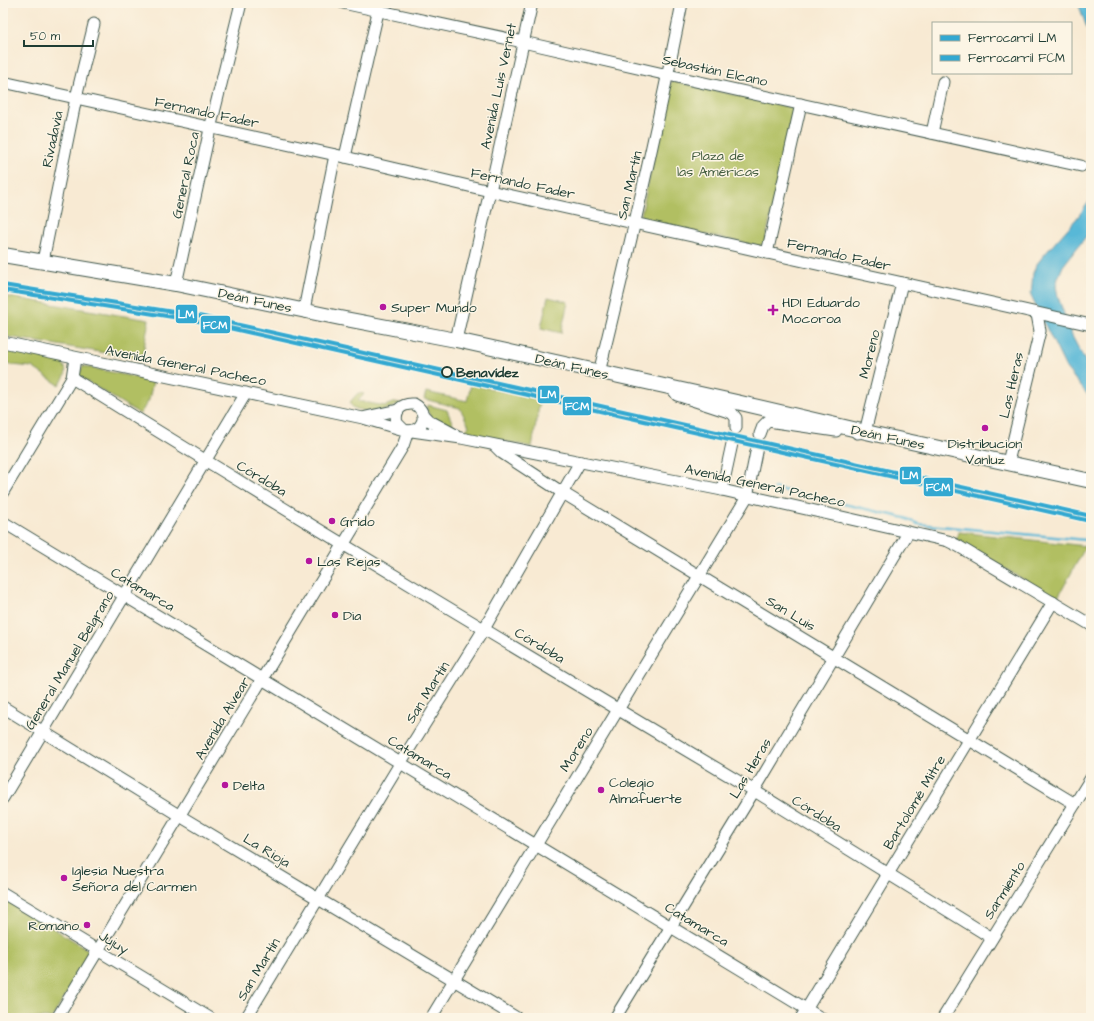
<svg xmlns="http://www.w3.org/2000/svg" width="1094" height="1021" font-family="'Architects Daughter',sans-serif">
  <rect width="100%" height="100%" fill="#fcf5e5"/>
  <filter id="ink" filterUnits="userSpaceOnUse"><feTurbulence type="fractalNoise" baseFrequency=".025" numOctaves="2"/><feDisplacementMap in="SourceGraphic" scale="8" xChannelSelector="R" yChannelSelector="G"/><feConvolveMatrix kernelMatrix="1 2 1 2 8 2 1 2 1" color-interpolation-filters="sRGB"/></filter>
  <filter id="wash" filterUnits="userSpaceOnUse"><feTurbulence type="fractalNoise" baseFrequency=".012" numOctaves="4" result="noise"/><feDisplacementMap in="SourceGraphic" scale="16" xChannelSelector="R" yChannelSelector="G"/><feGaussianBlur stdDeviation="0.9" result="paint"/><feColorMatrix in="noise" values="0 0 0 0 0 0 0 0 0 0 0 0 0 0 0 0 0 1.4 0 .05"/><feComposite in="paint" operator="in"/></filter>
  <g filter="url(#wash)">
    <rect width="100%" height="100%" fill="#f8ead3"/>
    <g fill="#b1bf62" stroke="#687e4b">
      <path d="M672,81L794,108V110L765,242L762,245L759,246L646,222L642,219L641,215L670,85Z"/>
      <path d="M3,296L149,320L142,359L3,336Z"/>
      <path d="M548,297L568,302L561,333L541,328Z"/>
      <path d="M3,348L61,361C69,372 66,375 59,385L32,367L3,364Z"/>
      <path d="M83,366L153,381L149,400L140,414L78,376Z"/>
      <path d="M471,384L540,400L532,447L469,434L466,430L469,426L460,408L424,399L426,392L467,401Z"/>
      <path d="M358,393L364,394L358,401L385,406L395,402L401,403C387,410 377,415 361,410C356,409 353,408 350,404L351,401Z"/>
      <path d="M428,405L447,410L454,427V430L431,418L426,408Z"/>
      <path d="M959,532L1086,546L1057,599L956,540Z"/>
      <path d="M3,898L89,950L90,954L52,1018H3Z"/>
    </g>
    <g fill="#59b8d7" stroke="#3c7a86">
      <path d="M1078,3H1091V39Z"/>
      <path d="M1091,199V230L1063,266L1058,278L1056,286L1058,297L1072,336L1091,372V399L1066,368L1031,296L1033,273L1037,264L1044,255L1077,218Z"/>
    </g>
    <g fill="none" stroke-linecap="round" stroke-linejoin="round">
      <path stroke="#59b8d7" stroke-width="2.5" d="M774,488L905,518L918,524L1086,540L1091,537"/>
    </g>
  </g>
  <g filter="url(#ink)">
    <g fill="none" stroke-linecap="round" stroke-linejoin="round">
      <g stroke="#40574c" stroke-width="13">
        <g id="minor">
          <path d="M343,3L523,42L668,75L1081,166"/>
          <path d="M3,82L345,157L490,191L1091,325"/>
          <path d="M932,133L943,82"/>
          <path d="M345,157L380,3"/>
          <path d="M767,253L801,104"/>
          <path d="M43,261L76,98L94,24"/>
          <path d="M176,284L210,129L241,3"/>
          <path d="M304,310L335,155"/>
          <path d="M456,340L490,191L532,3"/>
          <path d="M3,342L363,418L404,430C422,435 431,413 414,404C401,403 394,411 397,423L404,430"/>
          <path d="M599,373C629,250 658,127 682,3"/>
          <path d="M72,378C297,518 525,654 753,790C833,839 912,889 992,938"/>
          <path d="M674,391L677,395L732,413L736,418V428"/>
          <path d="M423,415L428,420L454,434"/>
          <path d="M366,417L398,410"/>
          <path d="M412,431L461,438L722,490L948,541L958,546L1091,625"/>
          <path d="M857,433L865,432L902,283"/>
          <path d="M760,434L763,426L768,421L836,431"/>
          <path d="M495,446L502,453L563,493L1075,804"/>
          <path d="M1008,462L1040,331L1037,314"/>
          <path d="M722,490L733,439"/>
          <path d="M3,492L72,378L75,358"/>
          <path d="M3,522L821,1018"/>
          <path d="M3,707L180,816L517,1018"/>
          <path d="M3,798L246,393"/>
          <path d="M3,893L210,1018"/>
          <path d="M57,1018L403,446L408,431"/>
          <path d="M246,1018L401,762L484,629L580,462"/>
          <path d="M431,1018L747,497L757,447"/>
          <path d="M615,1018L754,791L908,533"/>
          <path d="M801,1018L888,874L1053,602"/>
          <path d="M943,1018L1091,778"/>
        </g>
      </g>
      <g stroke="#40574c" stroke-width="16">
        <path id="major" d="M3,255L176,284L340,318L456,340L732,401L879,435L1091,481"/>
      </g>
      <use href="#minor" stroke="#fff" stroke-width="11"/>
      <use href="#major" stroke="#fff" stroke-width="14"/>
      <g stroke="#fcf5e5" stroke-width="7">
        <path id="rail-1" d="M3,285L199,316L1091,516"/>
      </g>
      <g stroke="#fcf5e5" stroke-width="7">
        <path id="rail-2" d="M3,290L198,321L1090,521"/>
      </g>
      <use href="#rail-1" stroke="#33a8d1" stroke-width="4"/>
      <use href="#rail-2" stroke="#33a8d1" stroke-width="4"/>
    </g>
  </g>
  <g fill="#b5179e" stroke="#fcf5e5" stroke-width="1.5">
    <circle cx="383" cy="307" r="4"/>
    <path d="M771 304h4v4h4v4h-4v4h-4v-4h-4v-4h4z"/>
    <circle cx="985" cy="428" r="4"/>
    <circle cx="332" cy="521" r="4"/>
    <circle cx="309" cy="561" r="4"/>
    <circle cx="335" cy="615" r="4"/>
    <circle cx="225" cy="785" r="4"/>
    <circle cx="601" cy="790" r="4"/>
    <circle cx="64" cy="878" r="4"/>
    <circle cx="87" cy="925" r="4"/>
  </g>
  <circle fill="#fcf5e5" stroke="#1f3d34" stroke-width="2" cx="447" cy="372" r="5"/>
  <g text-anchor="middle" stroke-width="3" stroke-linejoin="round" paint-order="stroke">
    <g font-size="14" fill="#1f3d34" stroke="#fcf5e5">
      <text transform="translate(715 70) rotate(12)" y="5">Sebastián Elcano</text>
      <text transform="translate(498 86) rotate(-78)" y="5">Avenida Luis Vernet</text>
      <text transform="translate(207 112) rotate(12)" y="5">Fernando Fader</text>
      <text transform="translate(52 139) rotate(-78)" y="5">Rivadavia</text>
      <text transform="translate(185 175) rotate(-78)" y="5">General Roca</text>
      <text transform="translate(523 183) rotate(12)" y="5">Fernando Fader</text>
      <text transform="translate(629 185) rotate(-77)" y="5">San Martín</text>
      <text transform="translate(839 254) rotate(13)" y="5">Fernando Fader</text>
      <text transform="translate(255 300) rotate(12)" y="5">Deán Funes</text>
      <text transform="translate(869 354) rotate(-76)" y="5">Moreno</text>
      <text transform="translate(186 365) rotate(11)" y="5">Avenida General Pacheco</text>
      <text transform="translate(572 366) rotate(13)" y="5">Deán Funes</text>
      <text transform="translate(1011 385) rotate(-77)" y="5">Las Heras</text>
      <text transform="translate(888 437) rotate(12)" y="5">Deán Funes</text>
      <text transform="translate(262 478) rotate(31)" y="5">Córdoba</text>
      <text transform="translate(765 485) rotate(12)" y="5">Avenida General Pacheco</text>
      <text transform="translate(143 589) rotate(31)" y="5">Catamarca</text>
      <text transform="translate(791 613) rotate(31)" y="5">San Luis</text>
      <text transform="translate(540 645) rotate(31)" y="5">Córdoba</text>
      <text transform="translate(69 660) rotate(-59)" y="5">General Manuel Belgrano</text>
      <text transform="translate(427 692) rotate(-58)" y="5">San Martín</text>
      <text transform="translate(222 718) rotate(-59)" y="5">Avenida Alvear</text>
      <text transform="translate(576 749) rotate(-58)" y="5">Moreno</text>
      <text transform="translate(420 757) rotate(31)" y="5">Catamarca</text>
      <text transform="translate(750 768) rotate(-59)" y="5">Las Heras</text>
      <text transform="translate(914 802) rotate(-59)" y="5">Bartolomé Mitre</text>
      <text transform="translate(817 813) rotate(32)" y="5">Córdoba</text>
      <text transform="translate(267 850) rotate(31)" y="5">La Rioja</text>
      <text transform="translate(1004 890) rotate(-58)" y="5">Sarmiento</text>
      <text transform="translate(697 924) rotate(31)" y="5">Catamarca</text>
      <text transform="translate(114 942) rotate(31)" y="5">Jujuy</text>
      <text transform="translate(258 969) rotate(-59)" y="5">San Martín</text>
    </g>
    <g font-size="14" fill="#445e40" stroke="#fcf5e5">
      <text x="718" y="160">Plaza de<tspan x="718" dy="16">las Américas</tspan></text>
    </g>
    <g font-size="14" fill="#1f3d34" stroke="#fcf5e5" text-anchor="start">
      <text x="782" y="307">HDI Eduardo<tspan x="782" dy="16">Mocoroa</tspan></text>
      <text x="391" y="312">Super Mundo</text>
      <text x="985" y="448" text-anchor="middle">Distribucion<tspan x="985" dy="16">Vanluz</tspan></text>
      <text x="340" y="526">Grido</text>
      <text x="317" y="566">Las Rejas</text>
      <text x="343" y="620">Dia</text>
      <text x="609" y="787">Colegio<tspan x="609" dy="16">Almafuerte</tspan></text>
      <text x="233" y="790">Delta</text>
      <text x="72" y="875">Iglesia Nuestra<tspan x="72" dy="16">Señora del Carmen</tspan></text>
      <text x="79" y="930" text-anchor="end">Romano</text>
    </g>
    <g font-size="14" font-weight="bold" fill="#1f3d34" stroke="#fcf5e5" text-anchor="start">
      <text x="456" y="377">Benavídez</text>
    </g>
  </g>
  <g stroke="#fcf5e5" stroke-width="1.5">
    <rect x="175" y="304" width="23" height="20" rx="4" fill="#33a8d1"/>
    <rect x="200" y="315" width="31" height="19" rx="4" fill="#33a8d1"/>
    <rect x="537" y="385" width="23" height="19" rx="4" fill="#33a8d1"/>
    <rect x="562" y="396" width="30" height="20" rx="4" fill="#33a8d1"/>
    <rect x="899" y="466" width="23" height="19" rx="4" fill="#33a8d1"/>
    <rect x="923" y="477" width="31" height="20" rx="4" fill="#33a8d1"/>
  </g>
  <g font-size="11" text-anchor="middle" font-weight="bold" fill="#fff">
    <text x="186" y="318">LM</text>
    <text x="215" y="329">FCM</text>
    <text x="548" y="398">LM</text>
    <text x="577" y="410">FCM</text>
    <text x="910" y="479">LM</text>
    <text x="938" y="491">FCM</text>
  </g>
  <rect width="1094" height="1021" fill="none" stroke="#fcf5e5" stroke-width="16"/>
  <rect x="932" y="22" width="140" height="52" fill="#fcf5e5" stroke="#a4ab9e"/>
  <rect x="940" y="35" width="20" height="6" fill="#33a8d1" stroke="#a4ab9e"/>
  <text x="968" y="42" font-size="12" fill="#1f3d34">Ferrocarril LM</text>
  <rect x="940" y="55" width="20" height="6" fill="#33a8d1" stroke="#a4ab9e"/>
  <text x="968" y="62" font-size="12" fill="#1f3d34">Ferrocarril FCM</text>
  <path d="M24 40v6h69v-6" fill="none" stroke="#1f3d34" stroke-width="2"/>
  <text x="30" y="40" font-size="12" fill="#1f3d34" stroke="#fcf5e5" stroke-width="3" paint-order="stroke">50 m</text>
</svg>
